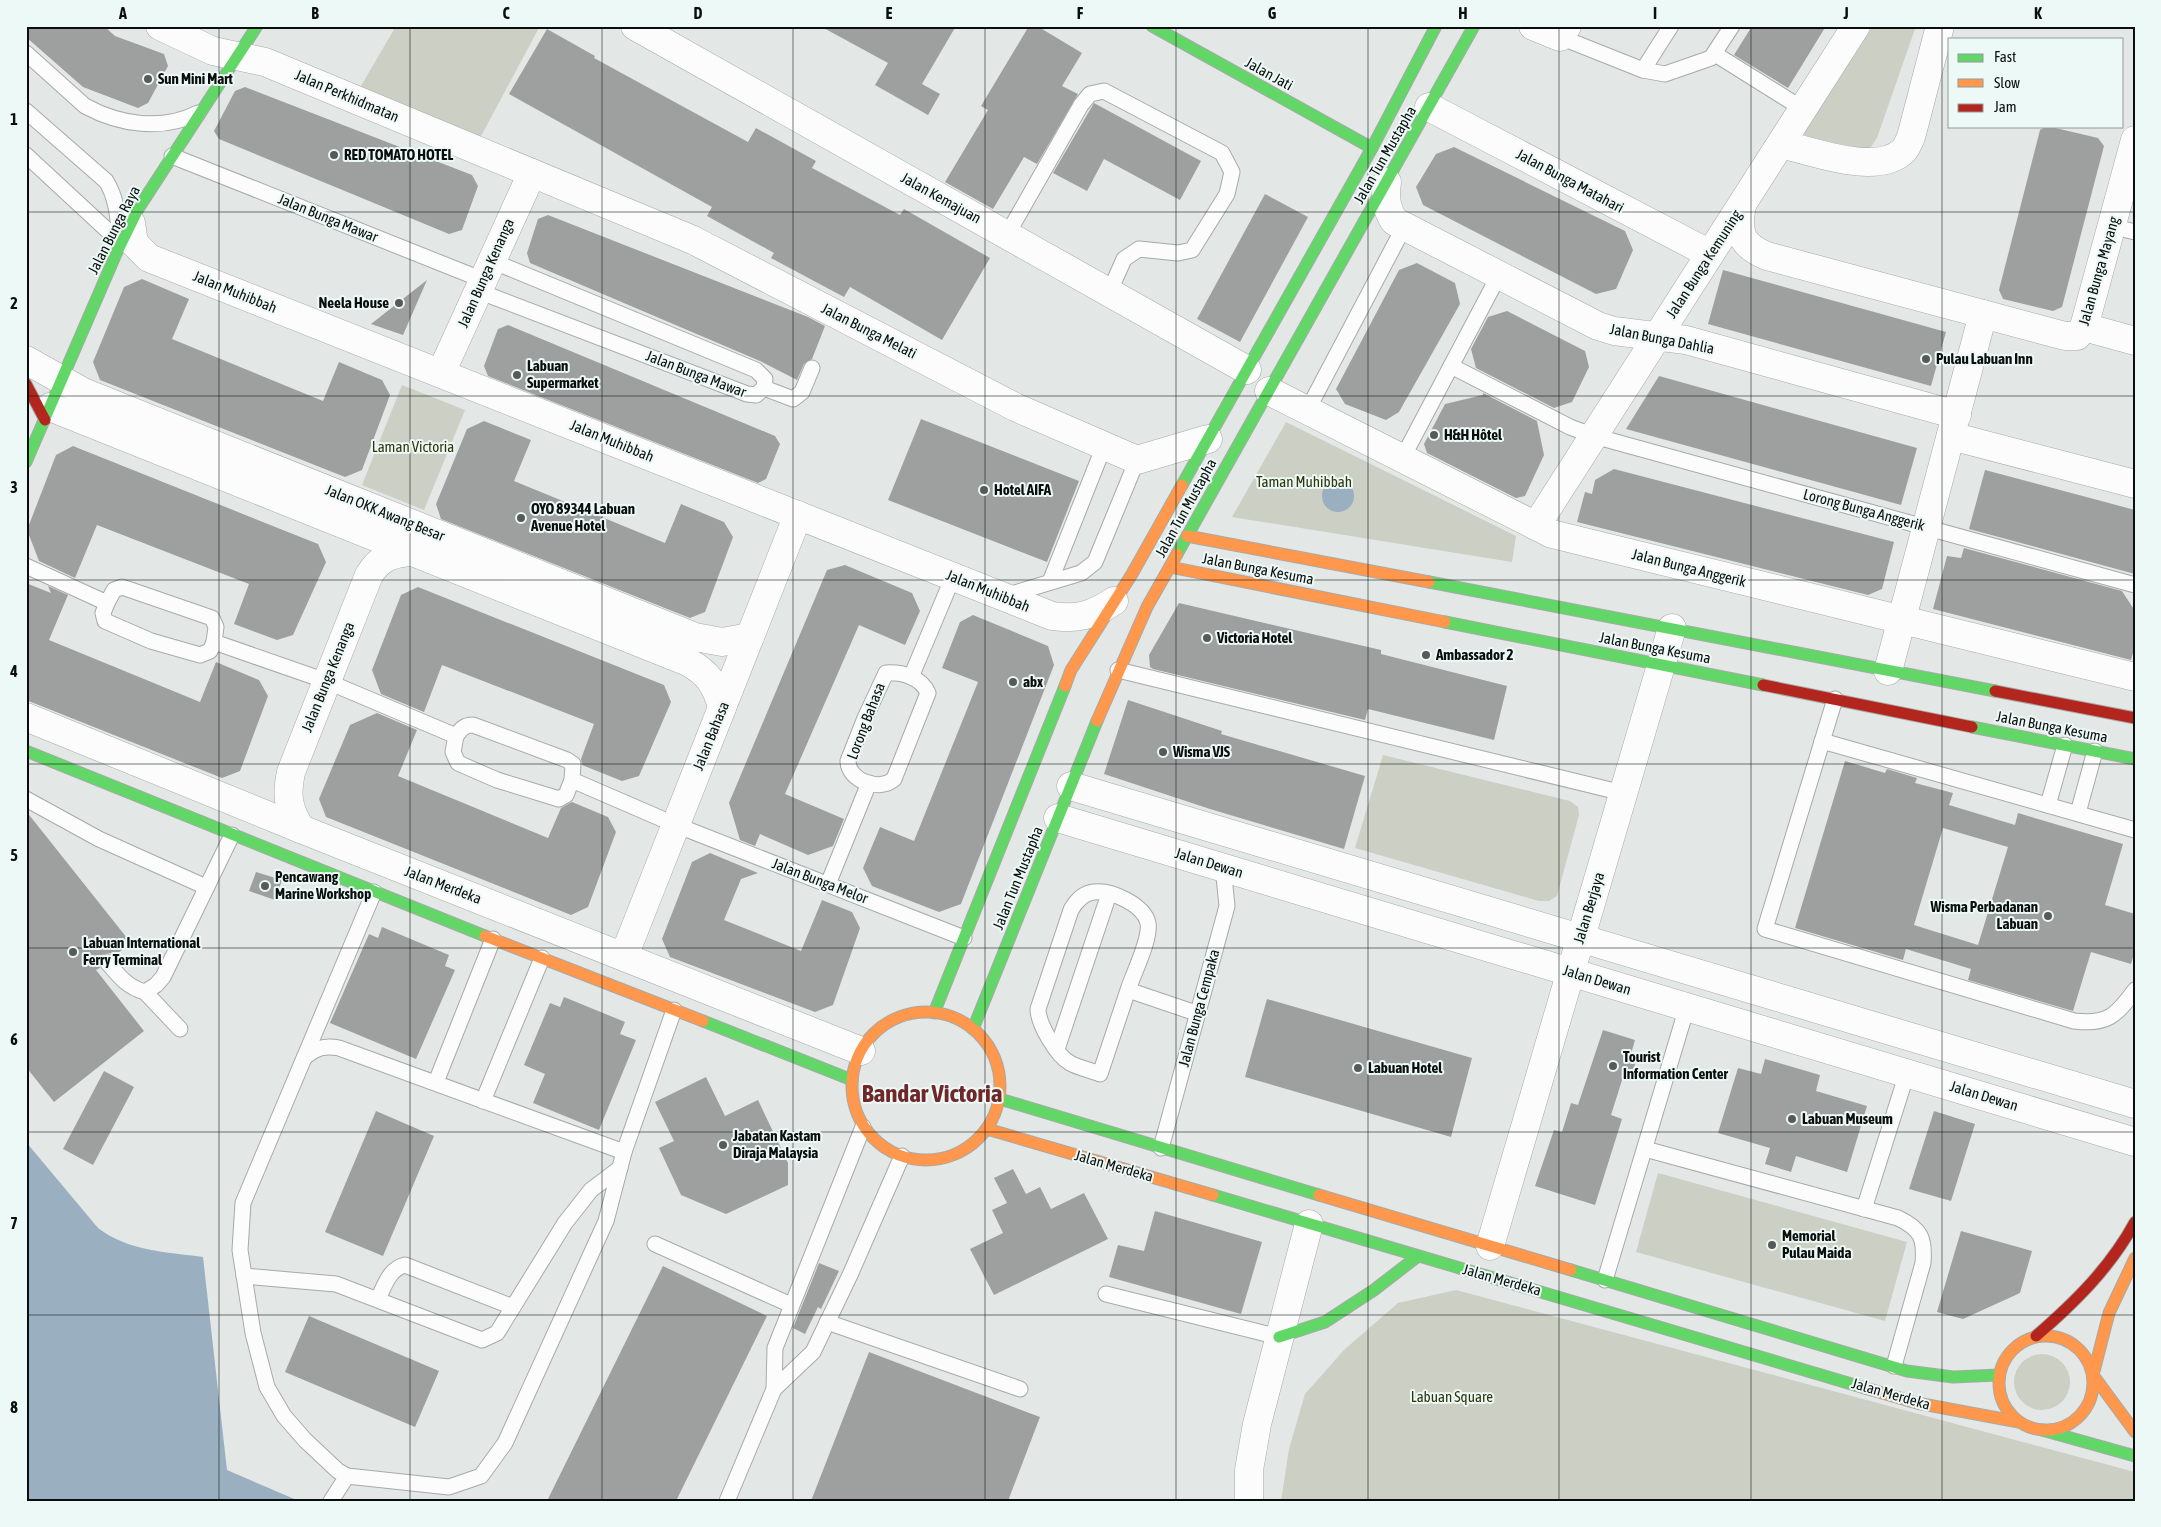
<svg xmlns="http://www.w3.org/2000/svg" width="2161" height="1527" font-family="'Asap Condensed',sans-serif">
  <rect width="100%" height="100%" fill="#e3e8e7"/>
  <g fill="#cbcfc4">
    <path d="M396,26H540L479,140L358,91Z"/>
    <path d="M1873,26H1916L1877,138L1871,147L1860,152L1806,139L1804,133L1808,125Z"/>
    <path d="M402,385L465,410L424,510L362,485Z"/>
    <path d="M1286,422L1516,536L1512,562L1232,517Z"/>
    <path d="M1383,755L1570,801L1578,807L1579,815L1557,896L1549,901H1539L1355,848Z"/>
    <path d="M1658,1173L1907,1242L1885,1321L1636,1252Z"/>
    <path d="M1456,1290L2135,1472V1501H1281L1289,1449L1305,1394L1344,1350L1398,1303Z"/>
    <circle cx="2042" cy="1382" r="28"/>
  </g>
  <g fill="#9aafbf">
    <circle cx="1338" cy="496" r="16"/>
    <path d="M26,1142L98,1228C128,1251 166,1252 203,1257L227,1470L299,1501H26Z"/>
  </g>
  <g fill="#9da09f" fill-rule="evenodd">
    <path d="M26,26H104L115,36L164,54L168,66L148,103L138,108L83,87L26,37Z"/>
    <path d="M820,26H956L922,84L940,94L928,115L875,85L888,63Z"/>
    <path d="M1029,26H1037L1082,53L1062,86L1078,94L1037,164L1024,157L993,209L945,182L988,110L981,106Z"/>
    <path d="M1752,26H1826L1788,88L1734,55Z"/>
    <path d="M547,29L595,56L594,58L748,142L756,128L816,161L812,168L900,215L904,209L990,258L942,340L850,287L844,297L771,258L774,253L707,216L712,207L509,94Z"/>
    <path d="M245,87L472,175L478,186L462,230L449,234L219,139L214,131L235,91Z"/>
    <path d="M1094,103L1201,161L1180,200L1104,159L1087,191L1053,173Z"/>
    <path d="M2047,126L2098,138L2104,146L2062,307L2053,311L2003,299L1999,290L2040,130Z"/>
    <path d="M1454,147L1625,231L1633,250L1616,289L1596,294L1423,205L1416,187L1436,154Z"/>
    <path d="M1265,194L1308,217L1240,342L1197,319Z"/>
    <path d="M548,215L808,317L825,326L812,359L804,364L797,380L760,361L530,263L527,253L538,219Z"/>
    <path d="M1417,263L1455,283L1460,304L1399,412L1386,420L1345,404L1336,389L1399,270Z"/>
    <path d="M1723,270L1946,332L1931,386L1708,324Z"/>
    <path d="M142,279L189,299L172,339L323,401L339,362L382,380L390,395L362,470L345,477L100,380L93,362L124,287Z"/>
    <path d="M427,280L403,335L371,324Z"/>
    <path d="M1507,311L1585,351L1589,367L1572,402L1554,408L1476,368L1471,349L1488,317Z"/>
    <path d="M508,325L775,436L780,444L766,479L758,483L488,376L484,366L498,329Z"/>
    <path d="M1659,376L1917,448L1901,505L1626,429Z"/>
    <path d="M1483,393L1537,421L1544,455L1525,496L1516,498L1427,453L1424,444L1445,404L1483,395Z"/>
    <path d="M921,419L1079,481L1047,562L888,500Z"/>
    <path d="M484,421L531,440L514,481L665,543L681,504L724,522L733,537L705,612L690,618L441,519L436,504L467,429Z"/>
    <path d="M73,446L318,544L326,562L293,635L277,640L234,624L249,584L97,525L75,578L39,561L27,530L56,455Z"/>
    <path d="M1614,469L1894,542L1882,589L1868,595L1577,522L1585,492L1592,494L1595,480Z"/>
    <path d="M1985,470L2135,510V574L1969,529Z"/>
    <path d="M1964,548L2122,591L2135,611V646L2131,660L1933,609L1947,556L1961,558Z"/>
    <path d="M845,565L912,593L920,611L905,645L859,625L785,794L844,819L833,846L808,855L760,834L755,846L740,840L729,803L827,570Z"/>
    <path d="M26,583L51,593L48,586L68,595L49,640L200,702L216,662L259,680L268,696L240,771L222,778L26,700Z"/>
    <path d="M418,587L664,685L671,702L639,776L622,781L582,765L581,759L594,724L442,665L424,712L381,694L372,670L401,595Z"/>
    <path d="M1179,603L1381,650V654L1507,686L1494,740L1368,709L1365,720L1153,669L1150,667L1149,655Z"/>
    <path d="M973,615L1048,646L1054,665L961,904L939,912L872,886L863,868L880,827L914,841L978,682L942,668L960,622Z"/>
    <path d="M1128,700L1222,731L1221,734L1365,776L1344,849L1210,809L1104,774Z"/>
    <path d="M377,713L417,730L398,776L548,838L561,808L572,802L608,817L616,832L588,907L571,915L326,817L319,799L350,725Z"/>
    <path d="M1845,761L1885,773L1887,769L1917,778L1915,783L1953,793L1949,805L2015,825L2018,813L2123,844L2105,905L2135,914V951L2131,964L2091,952L2073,1011L1968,980L1971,969L1906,949L1903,960L1795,928ZM1943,828L2008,847L1978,945L1914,925Z"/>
    <path d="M26,811L131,943L114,956L110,953L101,955L98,959L100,968L96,970L144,1031L54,1102L26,1067Z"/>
    <path d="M710,853L758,873L741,879L724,920L801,951L822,900L852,912L860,928L833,1005L815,1012L670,957L662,939L692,862Z"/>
    <path d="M256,872L282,880L275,900L249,891Z"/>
    <path d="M382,927L449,955L445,966L455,970L416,1059L330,1023L369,934L378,938Z"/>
    <path d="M564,997L625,1022L620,1034L636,1040L599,1130L533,1103L545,1074L524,1065L550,1003L560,1007Z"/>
    <path d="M1267,999L1472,1058L1451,1137L1245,1077Z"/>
    <path d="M1603,1030L1635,1040L1631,1054L1638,1056L1630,1079L1623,1077L1611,1115L1622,1119L1595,1205L1535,1186L1554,1130L1562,1132L1571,1103L1578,1105Z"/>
    <path d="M1765,1059L1820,1075L1816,1091L1867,1106L1847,1172L1796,1156L1791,1172L1765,1164L1770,1148L1718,1133L1738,1068L1761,1074Z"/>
    <path d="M104,1071L134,1087L93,1165L63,1149Z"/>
    <path d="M706,1077L725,1116L758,1100L788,1163V1185L726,1214L681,1195L659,1148L674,1141L655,1102Z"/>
    <path d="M376,1111L434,1136L383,1256L325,1232Z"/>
    <path d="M1934,1111L1975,1124L1951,1201L1909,1189Z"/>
    <path d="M1013,1169L1026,1194L1040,1187L1051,1209L1084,1193L1108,1239L994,1295L970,1249L1003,1233L992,1210L1007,1203L994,1178Z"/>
    <path d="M1155,1211L1262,1242L1241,1314L1109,1277L1118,1245L1144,1251Z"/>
    <path d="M1961,1231L2032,1251L2020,1293L1963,1319L1937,1312Z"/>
    <path d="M819,1263L839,1271L821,1309L818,1307L805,1334L793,1328Z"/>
    <path d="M663,1266L767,1316L676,1501H547Z"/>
    <path d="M309,1316L439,1371L415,1427L285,1372Z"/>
    <path d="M869,1352L1040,1417L1008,1501H811Z"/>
  </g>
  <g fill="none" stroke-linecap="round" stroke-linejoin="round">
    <g stroke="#a6aaa9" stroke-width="17">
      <g id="lane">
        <path d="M1560,37L1643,70L1665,74L1711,58L1732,26"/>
        <path d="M26,53L85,106C120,125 162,131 198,113"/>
        <path d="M1715,54L1803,109"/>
        <path d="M1643,70L1671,26"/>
        <path d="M26,111L106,181C117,198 118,219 120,239"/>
        <path d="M26,155L121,243"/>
        <path d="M172,156L483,280"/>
        <path d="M2111,226L2135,232"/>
        <path d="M1007,235L1081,105L1090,94L1104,91L1222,153L1232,172L1227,194L1192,250L1178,253L1139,249L1124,259L1109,293"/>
        <path d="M478,291L747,394L756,395L764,388L765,379L756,370L492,261"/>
        <path d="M1451,366L1570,427L1594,436L2135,585"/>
        <path d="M764,388L793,399L802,392L812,368"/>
        <path d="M1307,411L1404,227"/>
        <path d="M1402,459L1499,275"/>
        <path d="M26,566L107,603L114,590L122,587L212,618L216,627L214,642L326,681L456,736C461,729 464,725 473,725L567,760L573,764L572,780L676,825L964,938"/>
        <path d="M1050,582L1104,446"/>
        <path d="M1005,596L1081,573L1095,562L1137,460"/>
        <path d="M107,603L103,613L105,621L151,641L200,655L210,651L214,642"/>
        <path d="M1118,670L1623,793"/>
        <path d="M886,673C902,672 921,677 928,693L894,779C880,792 848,781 848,761L865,718Z"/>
        <path d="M911,677L953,577"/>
        <path d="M1835,699L1765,929L2074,1021C2107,1025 2116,1016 2135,990"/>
        <path d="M456,736L453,752L458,763L497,780L559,799L566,795L572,780"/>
        <path d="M1822,741L2135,830"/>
        <path d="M26,799L99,839L206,887"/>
        <path d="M2048,805L2065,745"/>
        <path d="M2078,813L2095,751"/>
        <path d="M828,884L869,783"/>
        <path d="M374,892L243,1203L240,1250L253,1333L267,1387L284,1416L305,1440L338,1471L347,1476L449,1487L481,1476L505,1443L606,1221L624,1152L674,1010"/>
        <path d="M107,962C119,976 127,987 145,992L156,985L163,977L232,835"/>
        <path d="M1128,990L1100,1074C1090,1070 1079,1068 1070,1063C1057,1056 1038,1024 1038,1009L1071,910C1076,901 1083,893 1094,892C1112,890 1144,905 1148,923C1151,939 1133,974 1128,990L1196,1013"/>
        <path d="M145,992L180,1029"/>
        <path d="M1057,1049L1109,894"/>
        <path d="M304,1058C315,1048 325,1045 339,1048L624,1152"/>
        <path d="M436,1082L493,939"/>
        <path d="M483,1101L542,958"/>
        <path d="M1161,1148L1227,906L1223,867"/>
        <path d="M1645,1149L1898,1218C1921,1229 1925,1238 1923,1263L1894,1366"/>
        <path d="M1864,1209L1907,1073"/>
        <path d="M655,1244L791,1305"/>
        <path d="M244,1276L336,1284L482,1340L497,1333L565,1223L591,1190L620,1168"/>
        <path d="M1605,1280L1687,1007"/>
        <path d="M1106,1294L1279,1337"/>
        <path d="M378,1299C385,1285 389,1269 405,1265L513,1307"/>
        <path d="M827,1322L1020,1389"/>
        <path d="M774,1389L813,1352L850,1275L902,1156"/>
        <path d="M331,1501L347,1476"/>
        <path d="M727,1501L774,1389L775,1348L863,1127"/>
      </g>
    </g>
    <g stroke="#a6aaa9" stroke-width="29">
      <g id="street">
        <path d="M160,26L213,51L265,62L693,240L1015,407L1137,460L1208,439"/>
        <path d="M635,26L1247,370"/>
        <path d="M1533,26L1560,37L1567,26"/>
        <path d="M1429,107L1710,254"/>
        <path d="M1781,144C1811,151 1879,177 1904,150C1907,147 1909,141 1911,137L1940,26"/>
        <path d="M1387,182C1385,198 1386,208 1394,221L1598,326L1614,331L1686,340L1957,415"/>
        <path d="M1742,205C1737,232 1740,245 1767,256L2065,336H2077L2084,327L2135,140"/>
        <path d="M131,223L134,243L149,258L1052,616C1077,620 1093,615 1114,601"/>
        <path d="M2084,327L2135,341"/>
        <path d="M26,360L83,392L695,637L722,642L750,637"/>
        <path d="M441,373L532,173"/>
        <path d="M1269,391L1552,534L2135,677"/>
        <path d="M50,407L688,662C708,673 716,685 722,707"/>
        <path d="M1951,436L2135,484"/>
        <path d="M1536,526L1856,26"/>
        <path d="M1888,671L1983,314"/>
        <path d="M26,717L301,829L861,1051"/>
        <path d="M1071,786L2135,1104"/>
        <path d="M1058,818L2135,1142"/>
        <path d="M301,829C288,809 286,795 291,772L369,575C380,557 393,553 413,552"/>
        <path d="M624,956L798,515"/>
        <path d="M1490,1246L1672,628"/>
        <path d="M1249,1501V1470L1257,1424L1309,1224"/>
      </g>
    </g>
    <g stroke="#a6aaa9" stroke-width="13">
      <g id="fast">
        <path d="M1152,26L1372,148"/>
        <path d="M26,462L116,254L138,209L257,26"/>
        <path d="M1182,485L1372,148L1436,26"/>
        <path d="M1177,554L1474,26"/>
        <path d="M1429,582L1995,691"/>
        <path d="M1445,622L1763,685"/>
        <path d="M1972,727L2135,759"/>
        <path d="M26,751L485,936"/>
        <path d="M934,1013L1065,686"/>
        <path d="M703,1021L852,1080"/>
        <path d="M973,1029L1097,721"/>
        <path d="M1000,1099L1319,1195"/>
        <path d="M1213,1195L1865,1388"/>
        <path d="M1571,1270L1907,1371L1953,1377L1999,1375"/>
        <path d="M1279,1337L1325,1322L1374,1290L1418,1256"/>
        <path d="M2042,1430L2135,1456"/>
      </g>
    </g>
    <g stroke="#a6aaa9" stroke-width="13">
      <g id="slow">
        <path d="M1187,536L1429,582"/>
        <path d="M1170,567L1445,622"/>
        <path d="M1065,686L1071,670L1132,574L1182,485"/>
        <path d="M1097,721L1147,607L1177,554"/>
        <path d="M485,936L703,1021"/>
        <circle cx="926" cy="1086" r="74"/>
        <path d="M987,1129L1213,1195"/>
        <path d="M1319,1195L1571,1270"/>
        <path d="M2135,1258L2109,1313L2093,1375L2135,1432"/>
        <circle cx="2046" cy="1383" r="47"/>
        <path d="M1865,1388L1917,1403L2019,1422"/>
      </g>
    </g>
    <g stroke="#a6aaa9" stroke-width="13">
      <g id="jam">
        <path d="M26,384L45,420"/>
        <path d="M1763,685L1972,727"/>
        <path d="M1995,691L2135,718"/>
        <path d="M2036,1336C2075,1302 2110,1268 2135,1222"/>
      </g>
    </g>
    <use href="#lane" stroke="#fbfcfb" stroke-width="15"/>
    <use href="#street" stroke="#fbfcfb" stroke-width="28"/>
    <use href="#fast" stroke="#63d668" stroke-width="11"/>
    <use href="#slow" stroke="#ff974d" stroke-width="11"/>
    <use href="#jam" stroke="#b3261e" stroke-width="11"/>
  </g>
  <path fill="none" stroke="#0a0e0d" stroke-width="1" stroke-opacity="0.55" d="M219,26V1501M410,26V1501M602,26V1501M793,26V1501M985,26V1501M1176,26V1501M1368,26V1501M1559,26V1501M1751,26V1501M1942,26V1501M26,212H2135M26,396H2135M26,580H2135M26,764H2135M26,948H2135M26,1132H2135M26,1315H2135"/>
  <g fill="#565a59" stroke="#edf9f6" stroke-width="2">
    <circle cx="148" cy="79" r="5"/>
    <circle cx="334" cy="155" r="5"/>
    <circle cx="399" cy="303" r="5"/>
    <circle cx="1926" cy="359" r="5"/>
    <circle cx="517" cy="375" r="5"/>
    <circle cx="1434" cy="435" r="5"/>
    <circle cx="984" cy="490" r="5"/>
    <circle cx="521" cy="518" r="5"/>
    <circle cx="1207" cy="638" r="5"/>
    <circle cx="1426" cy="655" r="5"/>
    <circle cx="1013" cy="682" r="5"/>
    <circle cx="1163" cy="752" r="5"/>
    <circle cx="265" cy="886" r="5"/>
    <circle cx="2048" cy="916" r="5"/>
    <circle cx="73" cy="952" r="5"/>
    <circle cx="1613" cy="1066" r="5"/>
    <circle cx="1358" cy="1068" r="5"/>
    <circle cx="1792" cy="1119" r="5"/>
    <circle cx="723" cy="1145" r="5"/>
    <circle cx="1772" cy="1245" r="5"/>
  </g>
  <g text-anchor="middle" stroke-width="4" stroke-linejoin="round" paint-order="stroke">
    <g font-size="15" fill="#0a0e0d" stroke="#edf9f6">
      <text transform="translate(1269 74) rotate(29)" y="5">Jalan Jati</text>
      <text transform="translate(347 96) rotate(23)" y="5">Jalan Perkhidmatan</text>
      <text transform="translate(1385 155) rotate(-60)" y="5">Jalan Tun Mustapha</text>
      <text transform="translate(1570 181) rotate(28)" y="5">Jalan Bunga Matahari</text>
      <text transform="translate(941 198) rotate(29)" y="5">Jalan Kemajuan</text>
      <text transform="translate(328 218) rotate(22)" y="5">Jalan Bunga Mawar</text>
      <text transform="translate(114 230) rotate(-63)" y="5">Jalan Bunga Raya</text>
      <text transform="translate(1704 264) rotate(-57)" y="5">Jalan Bunga Kemuning</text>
      <text transform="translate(2099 271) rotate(-74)" y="5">Jalan Bunga Mayang</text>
      <text transform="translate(486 273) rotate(-66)" y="5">Jalan Bunga Kenanga</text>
      <text transform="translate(235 292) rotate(22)" y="5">Jalan Muhibbah</text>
      <text transform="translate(869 331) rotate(27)" y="5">Jalan Bunga Melati</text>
      <text transform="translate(1662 339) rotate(11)" y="5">Jalan Bunga Dahlia</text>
      <text transform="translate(696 374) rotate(21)" y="5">Jalan Bunga Mawar</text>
      <text transform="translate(612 441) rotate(22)" y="5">Jalan Muhibbah</text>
      <text transform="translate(1186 508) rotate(-61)" y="5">Jalan Tun Mustapha</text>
      <text transform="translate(1864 510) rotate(15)" y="5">Lorong Bunga Anggerik</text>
      <text transform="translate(385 513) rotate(22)" y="5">Jalan OKK Awang Besar</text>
      <text transform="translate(1689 568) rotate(14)" y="5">Jalan Bunga Anggerik</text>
      <text transform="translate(1258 569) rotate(11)" y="5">Jalan Bunga Kesuma</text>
      <text transform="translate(988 591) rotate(22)" y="5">Jalan Muhibbah</text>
      <text transform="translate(1655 648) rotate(11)" y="5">Jalan Bunga Kesuma</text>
      <text transform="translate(328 677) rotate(-68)" y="5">Jalan Bunga Kenanga</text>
      <text transform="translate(866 721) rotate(-69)" y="5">Lorong Bahasa</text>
      <text transform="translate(2052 727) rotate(11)" y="5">Jalan Bunga Kesuma</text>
      <text transform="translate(711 736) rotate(-68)" y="5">Jalan Bahasa</text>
      <text transform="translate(1209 863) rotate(17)" y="5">Jalan Dewan</text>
      <text transform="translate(1018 878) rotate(-68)" y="5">Jalan Tun Mustapha</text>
      <text transform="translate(820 881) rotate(21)" y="5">Jalan Bunga Melor</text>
      <text transform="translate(443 885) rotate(21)" y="5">Jalan Merdeka</text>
      <text transform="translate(1589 908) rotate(-73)" y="5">Jalan Berjaya</text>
      <text transform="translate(1597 980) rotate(17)" y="5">Jalan Dewan</text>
      <text transform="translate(1199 1008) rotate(-75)" y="5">Jalan Bunga Cempaka</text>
      <text transform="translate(1984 1096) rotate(17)" y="5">Jalan Dewan</text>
      <text transform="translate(1114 1166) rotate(16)" y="5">Jalan Merdeka</text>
      <text transform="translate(1502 1280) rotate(16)" y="5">Jalan Merdeka</text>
      <text transform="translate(1891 1394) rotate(16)" y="5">Jalan Merdeka</text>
    </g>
    <g font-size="15" font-weight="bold" fill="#0a0e0d" stroke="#edf9f6" text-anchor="start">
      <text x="158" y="84">Sun Mini Mart</text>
      <text x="344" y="160">RED TOMATO HOTEL</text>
      <text x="389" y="308" text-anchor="end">Neela House</text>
      <text x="1936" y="364">Pulau Labuan Inn</text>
      <text x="527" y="371">Labuan<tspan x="527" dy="17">Supermarket</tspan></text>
      <text x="1444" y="440">H&amp;H Hôtel</text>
      <text x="994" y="495">Hotel AIFA</text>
      <text x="531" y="514">OYO 89344 Labuan<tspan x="531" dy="17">Avenue Hotel</tspan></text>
      <text x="1217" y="643">Victoria Hotel</text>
      <text x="1436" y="660">Ambassador 2</text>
      <text x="1023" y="687">abx</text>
      <text x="1173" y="757">Wisma VJS</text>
      <text x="275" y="882">Pencawang<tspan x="275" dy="17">Marine Workshop</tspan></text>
      <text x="2038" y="912" text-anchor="end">Wisma Perbadanan<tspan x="2038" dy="17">Labuan</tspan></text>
      <text x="83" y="948">Labuan International<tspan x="83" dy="17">Ferry Terminal</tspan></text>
      <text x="1623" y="1062">Tourist<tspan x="1623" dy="17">Information Center</tspan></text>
      <text x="1368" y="1073">Labuan Hotel</text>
      <text x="1802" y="1124">Labuan Museum</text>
      <text x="733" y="1141">Jabatan Kastam<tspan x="733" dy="17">Diraja Malaysia</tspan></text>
      <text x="1782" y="1241">Memorial<tspan x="1782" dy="17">Pulau Maida</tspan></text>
    </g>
    <g font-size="15" fill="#2e340a" stroke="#edf9f6">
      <text x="413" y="452">Laman Victoria</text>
      <text x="1304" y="487">Taman Muhibbah</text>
      <text x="1452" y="1402">Labuan Square</text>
    </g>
    <g font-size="25" font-weight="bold" fill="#6e2829" stroke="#edf9f6">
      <text x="932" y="1102">Bandar Victoria</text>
    </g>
  </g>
  <rect width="2161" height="1527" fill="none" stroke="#edf9f6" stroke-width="55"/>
  <rect x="1948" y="38" width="175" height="90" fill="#edf9f6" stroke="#929b99"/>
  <rect x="1958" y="54" width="25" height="8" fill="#63d668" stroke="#929b99"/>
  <text x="1994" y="62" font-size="15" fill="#0a0e0d">Fast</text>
  <rect x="1958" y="79" width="25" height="8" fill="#ff974d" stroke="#929b99"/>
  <text x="1994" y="88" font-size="15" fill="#0a0e0d">Slow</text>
  <rect x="1958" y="104" width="25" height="8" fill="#b3261e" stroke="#929b99"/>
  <text x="1994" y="112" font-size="15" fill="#0a0e0d">Jam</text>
  <rect x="28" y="28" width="2106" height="1472" fill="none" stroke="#0a0e0d" stroke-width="2"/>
  <g font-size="16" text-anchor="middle" font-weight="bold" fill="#0a0e0d">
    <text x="123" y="19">A</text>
    <text x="315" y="19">B</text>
    <text x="506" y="19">C</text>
    <text x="698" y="19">D</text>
    <text x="889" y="19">E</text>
    <text x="1080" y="19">F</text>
    <text x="1272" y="19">G</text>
    <text x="1463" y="19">H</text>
    <text x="1655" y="19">I</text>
    <text x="1846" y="19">J</text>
    <text x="2038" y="19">K</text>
    <text x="14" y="125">1</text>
    <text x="14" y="309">2</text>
    <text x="14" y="493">3</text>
    <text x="14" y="677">4</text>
    <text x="14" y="861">5</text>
    <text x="14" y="1045">6</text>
    <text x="14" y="1229">7</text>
    <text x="14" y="1413">8</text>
  </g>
</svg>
